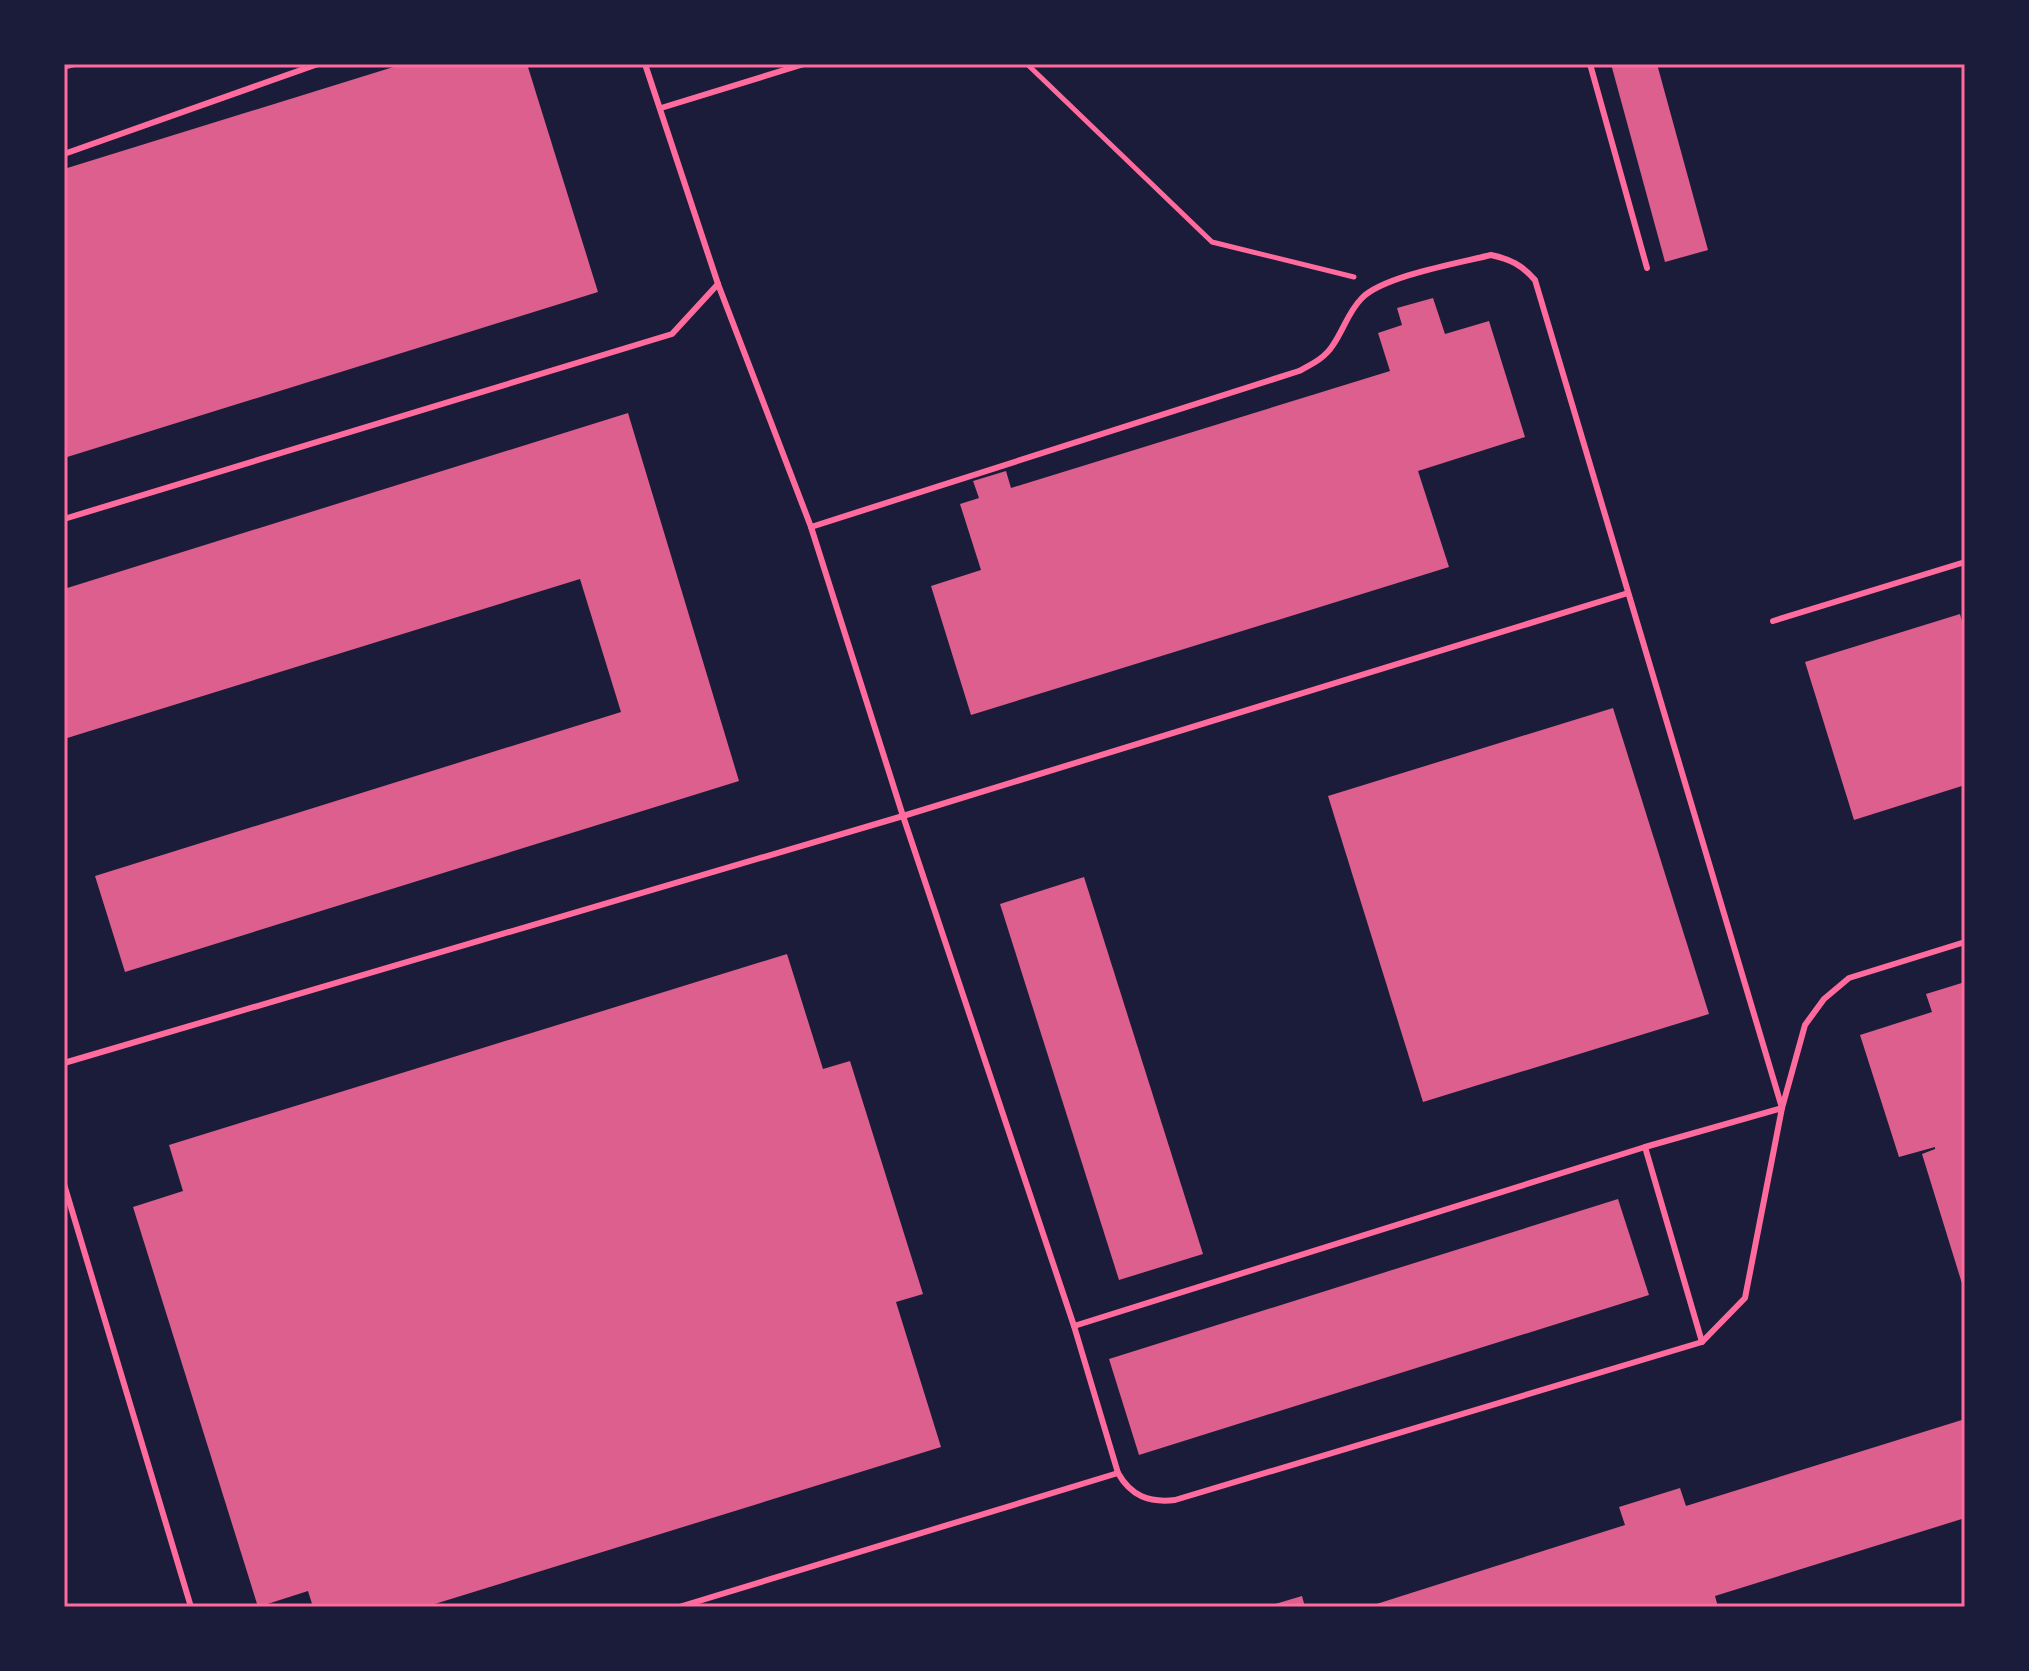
<svg xmlns="http://www.w3.org/2000/svg" width="2029" height="1671" font-family="Roboto,sans-serif">
  <rect width="100%" height="100%" fill="#1b1b3a"/>
  <g fill="#dd5f8e">
    <path d="M64,64H82V65L64,70Z"/>
    <path d="M403,64H527L598,292L64,458V169Z"/>
    <path d="M1611,64H1657L1708,250L1665,262Z"/>
    <path d="M1433,298L1445,334L1489,321L1525,437L1418,471L1449,567L971,715L931,586L981,570L960,504L979,498L973,481L1006,471L1011,488L1390,371L1378,333L1402,325L1397,308Z"/>
    <path d="M628,413L739,781L125,972L95,876L621,712L580,579L64,739V589Z"/>
    <path d="M1960,614L1965,632V785L1854,820L1805,662Z"/>
    <path d="M1613,708L1709,1014L1423,1102L1328,796Z"/>
    <path d="M1084,877L1203,1254L1119,1280L1000,904Z"/>
    <path d="M787,954L823,1069L850,1061L923,1294L896,1302L941,1447L425,1607H313L308,1591L258,1607L133,1207L183,1191L169,1145Z"/>
    <path d="M1965,982V1290H1964L1922,1154L1935,1149V1147L1899,1157L1860,1035L1932,1012L1926,994Z"/>
    <path d="M1618,1199L1649,1295L1139,1455L1109,1359Z"/>
    <path d="M1965,1419V1518L1715,1596L1718,1607H1367L1625,1525L1619,1507L1680,1488L1686,1506Z"/>
    <path d="M1302,1596L1305,1607H1268V1606Z"/>
  </g>
  <g fill="none" stroke-linecap="round" stroke-linejoin="round">
    <path stroke="#ff6b9d" stroke-width="5" d="M1027,64L1212,242L1354,277"/>
    <g stroke="#ff6b9d" stroke-width="6">
      <path d="M645,64L718,284L811,527L903,816L1074,1326L1118,1473C1131,1496 1149,1503 1175,1500L1702,1342L1745,1298L1782,1108L1805,1025L1824,999L1849,978L1965,942"/>
      <path d="M1590,64L1647,268"/>
      <path d="M661,108L804,64"/>
      <path d="M64,154L318,64"/>
      <path d="M64,519L672,334L718,284"/>
      <path d="M811,527L1299,371C1312,364 1325,358 1333,345C1344,329 1348,312 1362,298C1384,276 1459,263 1491,255C1510,259 1522,265 1535,280L1782,1108L1645,1147L1074,1326"/>
      <path d="M1773,621L1965,562"/>
      <path d="M64,1063L903,816L1628,593"/>
      <path d="M1645,1147L1702,1342"/>
      <path d="M64,1184L191,1607"/>
      <path d="M679,1607L1118,1473"/>
    </g>
  </g>
  <rect width="2029" height="1671" fill="none" stroke="#1b1b3a" stroke-width="132"/>
  <rect x="66" y="66" width="1897" height="1539" fill="none" stroke="#ff6b9d" stroke-width="3"/>
</svg>
